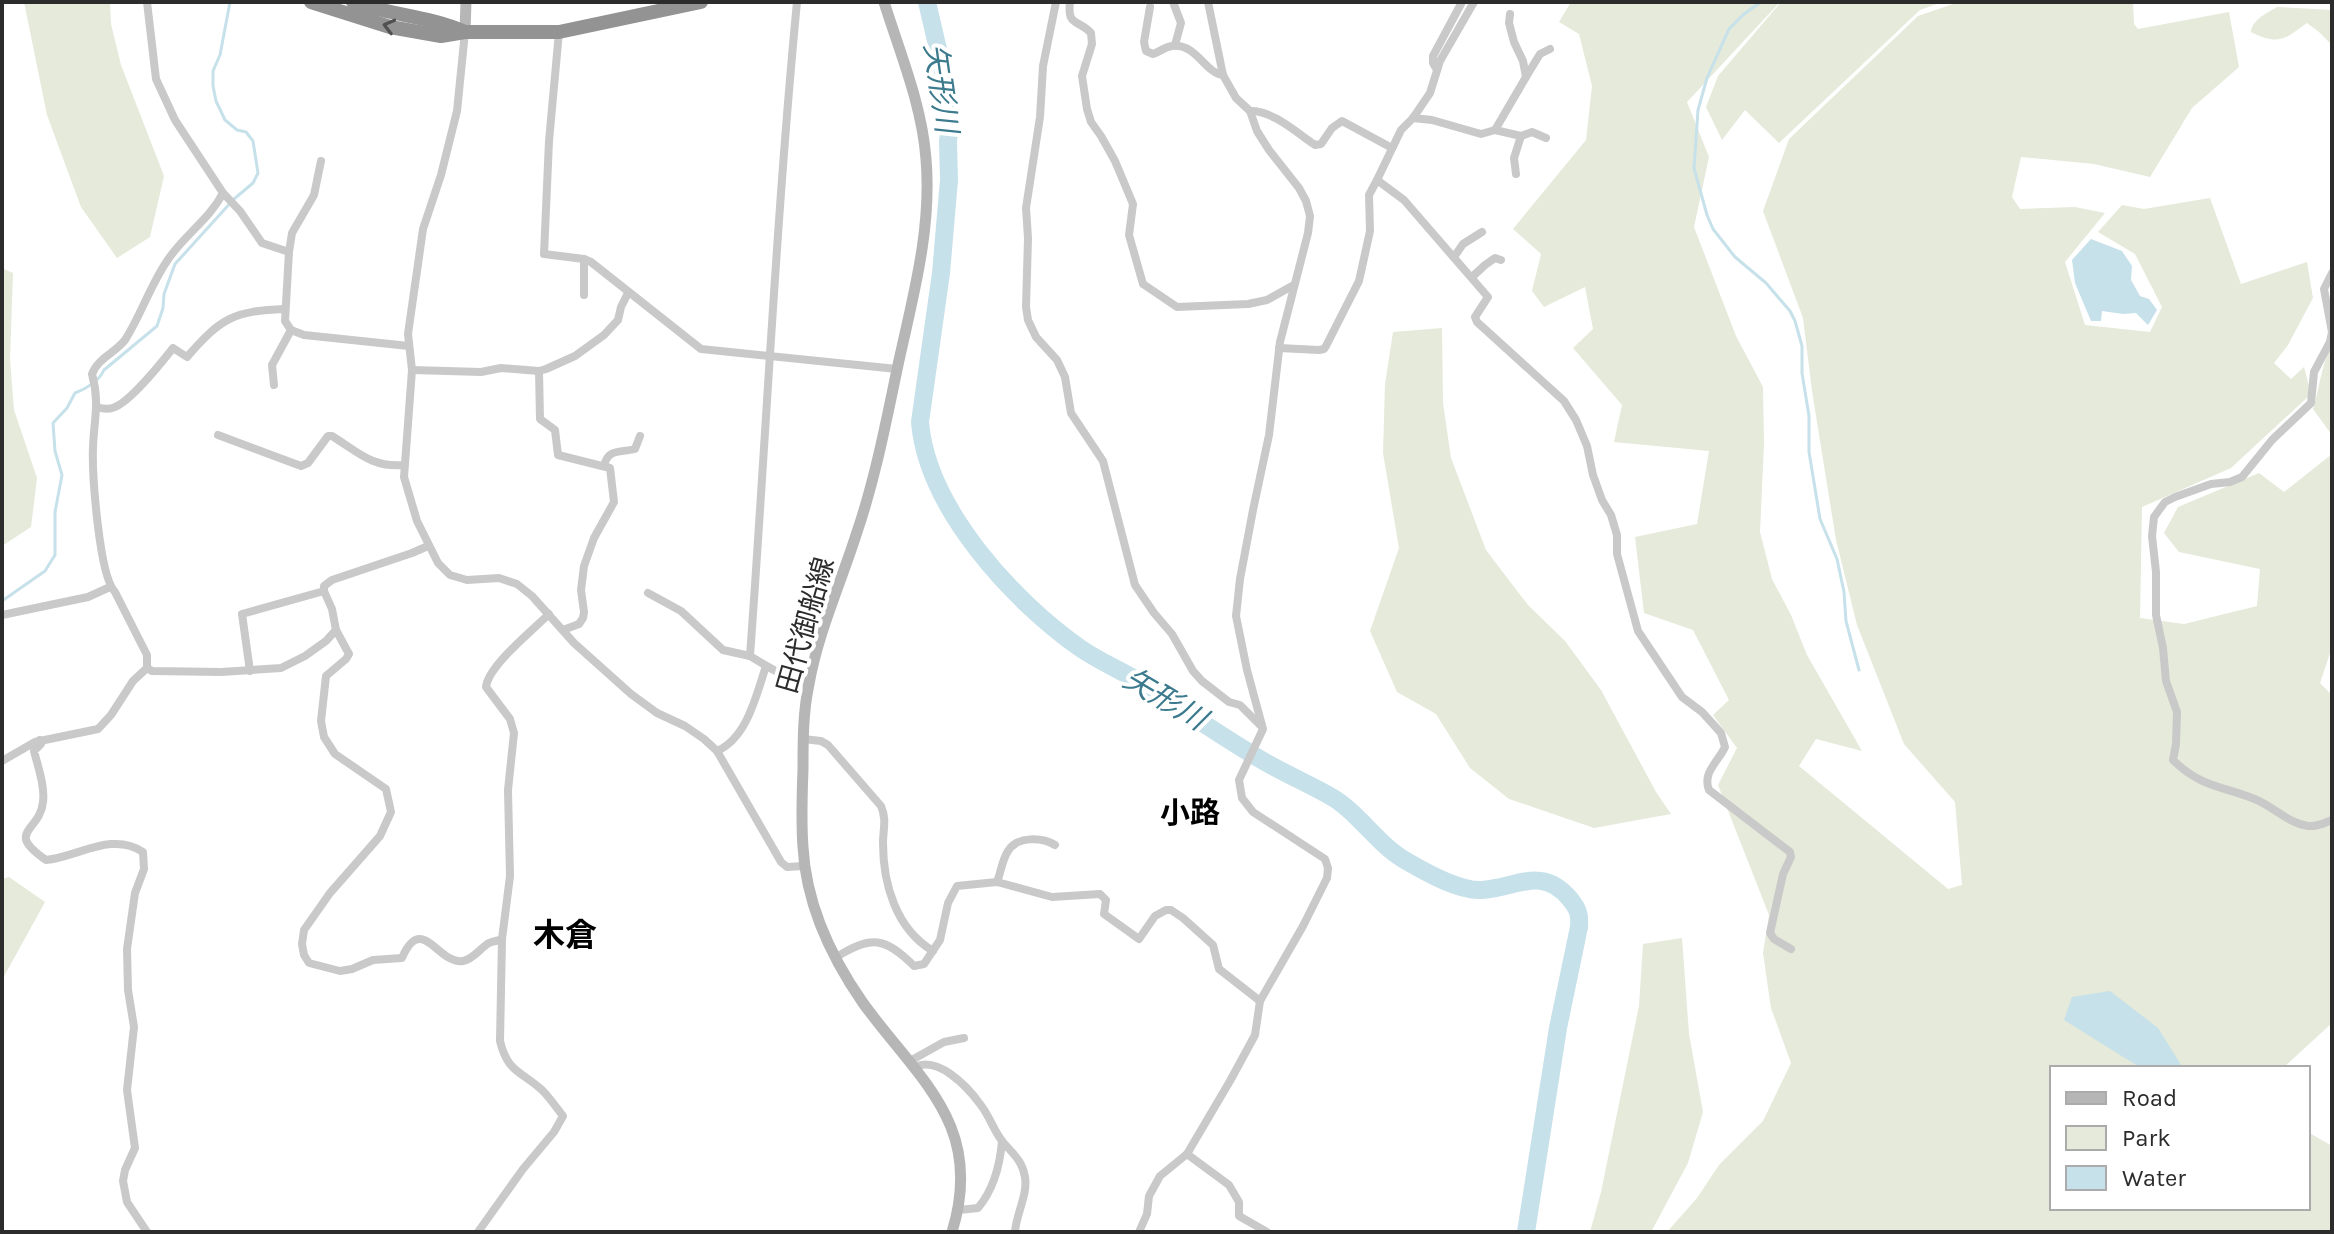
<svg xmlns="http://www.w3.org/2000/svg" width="2334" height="1234" font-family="Karla,'Noto Sans JP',sans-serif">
  <rect width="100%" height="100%" fill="#fff"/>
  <g fill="#e5eada">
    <path d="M24,2H110L111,24L121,65L164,176L150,237L117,258L81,207L47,115Z"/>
    <path d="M1571,2H1780L1687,102L1709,157L1694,227L1736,336L1763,387L1764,444L1760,532L1772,579L1791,615L1807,655L1862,751L1816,739L1799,766L1948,889L1962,885L1955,802L1904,744L1857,625L1836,540L1812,391L1803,318L1763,211L1789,139L1918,16L1959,2H2133L2134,24L2138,29L2229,12L2239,67L2192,108L2150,177L2094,164L2021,157L2012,197L2020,209L2075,207L2105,213L2065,262L2085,325L2150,332L2162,307L2135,254L2098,232L2122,205L2144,209L2210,198L2241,284L2307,262L2313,298L2288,345L2274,363L2291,379L2304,367L2311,394L2231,468L2142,507L2140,618L2184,624L2257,606L2260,569L2179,552L2164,533L2178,507L2259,473L2284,492L2332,454V647L2320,683L2332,695V1023L2283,1068H2052V1208H2308V1132L2332,1146V1232H1667L1697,1198L1719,1165L1763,1121L1791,1063L1771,1008L1763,953L1769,915L1718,785L1737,748L1713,715L1729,700L1693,630L1644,613L1635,537L1697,524L1709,451L1614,442L1622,405L1573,348L1593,329L1585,287L1544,307L1532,291L1541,254L1513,229L1586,140L1592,86L1579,34L1559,22Z"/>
    <path d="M1781,2H1942L1920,10L1779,143L1745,110L1722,140L1706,107L1718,76Z"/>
    <path d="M2277,7L2332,10V45L2319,32L2307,23C2285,39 2279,46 2251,32C2252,20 2267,13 2277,7Z"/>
    <path d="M2,268L13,273L10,359L14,410L37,478L31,527L2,546Z"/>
    <path d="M1442,328L1443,403L1451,458L1486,550L1528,605L1565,641L1601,690L1656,792L1671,814L1594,828L1509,799L1470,768L1436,714L1397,692L1370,631L1399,548L1383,453L1385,384L1393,332Z"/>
    <path d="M2332,345V435L2313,409C2320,387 2321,365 2332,345Z"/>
    <path d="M9,877L45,902L2,980V879Z"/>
    <path d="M1682,938L1689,1034L1703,1112L1688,1163L1651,1232H1590L1601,1192L1639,1006L1643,944Z"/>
  </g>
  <g fill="#c6e1ea">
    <path d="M2091,239L2122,251L2132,266L2131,280L2140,296L2149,299L2157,310L2148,325L2136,313L2123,314L2102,311L2101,321H2091L2075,283L2072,260Z"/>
    <path d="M2110,991L2158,1028L2183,1068H2141L2064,1020L2072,997Z"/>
  </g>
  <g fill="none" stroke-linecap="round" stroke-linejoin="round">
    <g stroke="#c6e1ea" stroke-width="3">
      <path d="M1761,2L1744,14L1729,29L1707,78L1698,110L1694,168L1707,215L1713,229L1735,257L1766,283L1790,311L1795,321L1802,346V373L1809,416V452L1820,519L1837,559L1844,592L1846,621L1859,670"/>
      <path d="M2,601L45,571L55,555V512L62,475L55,451L53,423L67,408L75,393C86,389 99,381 104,370L157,326L163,308L164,294L175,264L234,199L253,183L258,173L253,141L246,132L237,130L225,120L216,101L213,86V71L220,55L230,2"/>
    </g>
    <path stroke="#c6e1ea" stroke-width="18" d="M927,2L947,88L951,119L948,141L949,180L941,273L920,422C927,508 1013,601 1080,648C1100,662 1123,671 1143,684C1184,710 1223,738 1265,762C1286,774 1309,784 1330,796C1360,813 1378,846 1408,862C1427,873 1459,891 1481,890C1516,888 1542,865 1570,899C1578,909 1580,914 1579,927L1558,1028L1526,1232"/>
    <g stroke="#c9c9c9" stroke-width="8">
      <path d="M147,2L156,79L175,120L223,193L240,211L262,243L289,252L285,321L291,330L304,335L409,346"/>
      <path d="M797,2C776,220 766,438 750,656C768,667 787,679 809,684"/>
      <path d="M1056,2L1043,66L1040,117L1026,208L1028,238L1026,307L1028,320L1036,337L1057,360L1065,377L1071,413L1103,461L1135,585L1154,613L1172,634L1193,671L1202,681L1229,702L1240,705L1261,726"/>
      <path d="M1070,2C1067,27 1078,19 1091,33L1092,44L1082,76L1087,109L1091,122L1101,136L1115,161L1133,204L1129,235L1143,284L1177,307L1248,304L1267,300L1292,286"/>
      <path d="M1173,2L1181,23L1175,45"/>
      <path d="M1474,2L1440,61L1430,93L1413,118L1401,130L1377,180L1404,200L1488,297L1475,317L1477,322L1564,401L1576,420L1587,446L1593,475L1602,500L1611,515L1617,535V554L1638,631L1682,697L1702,712L1712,723L1721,733L1725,747C1718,762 1702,773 1709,790L1790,852L1791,857L1783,874L1770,933L1774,939L1791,949"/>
      <path d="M1150,7L1144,42L1146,51L1153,54C1159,52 1165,47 1172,46C1195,42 1206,74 1223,75"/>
      <path d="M465,32L457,111L441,175L423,229L408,334L412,370L404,477L417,521L438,563L450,575L467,580L499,578L517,584L532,596L574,643L631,694L657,713L685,726L704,739L717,751L781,862L787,867L804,866"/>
      <path d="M559,32L549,141L544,254L584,259L591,262L701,349L897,369"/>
      <path d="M1437,70L1433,63V56L1462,2"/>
      <path d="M1526,77L1540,54L1550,49"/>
      <path d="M1250,111C1272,110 1297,133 1315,145L1321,144L1332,128L1342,121L1392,148"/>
      <path d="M1413,118L1432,120L1481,134L1495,130L1526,77L1523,61L1514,42L1509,23L1510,14"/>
      <path d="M1495,130L1521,136L1514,158L1516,174"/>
      <path d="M1521,136L1532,132L1546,138"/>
      <path d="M289,252L292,233L314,195L321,161"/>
      <path d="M1454,257L1463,244L1482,232"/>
      <path d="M2332,273L2324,289L2332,332L2330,342L2314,372L2311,403L2272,440L2242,477L2230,482L2211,484L2175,497L2165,502L2154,517L2152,536L2156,572V615L2163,648L2166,681L2177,712L2176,744L2173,760C2201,788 2224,786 2257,800C2275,808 2288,823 2308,826C2318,827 2324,823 2332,820"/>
      <path d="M1472,277L1485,265L1495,258L1501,260"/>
      <path d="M584,295V259"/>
      <path d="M1279,348L1319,350L1324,349L1326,346L1359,281L1370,231L1369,195L1377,180"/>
      <path d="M412,370L481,372L501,368L539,371L546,369L575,356L604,335L618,320L621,307L628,293"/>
      <path d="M539,371L540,419L555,430L558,455L610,468L614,502L594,538L584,566L581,590L584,612L583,618L579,624L563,630"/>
      <path d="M274,385L272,365L291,330"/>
      <path d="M97,407C103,409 109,410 115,407C132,400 161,363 173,348L187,357C221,318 233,311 285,309"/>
      <path d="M218,435L301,466L308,463L328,436H332C358,452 372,468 404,465"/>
      <path d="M604,466C608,448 620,453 635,449L640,436"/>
      <path d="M428,546L412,553L332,580L324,586V591L332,609L336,630L349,654L346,659L326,676L321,721L324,737L335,754L386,789L391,812L380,836L330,893L304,930L302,944L304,955L309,963L340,971L352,969L373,960L402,958C422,912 438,965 463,961C474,959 480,948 489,943C493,941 498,941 502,939"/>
      <path d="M648,593L681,611L723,650L750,656"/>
      <path d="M2,615L88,597L110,587"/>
      <path d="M147,668L152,671L221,672L281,668L305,656L326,641L336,630"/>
      <path d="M250,671L242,614L324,591"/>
      <path d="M803,739L821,741L828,745L881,806C887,820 883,829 883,843C883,884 896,929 933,951"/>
      <path d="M40,740L41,744L34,751C38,767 45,786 43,802C40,832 4,831 46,860C78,857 112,831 143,852L144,869L135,893L127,949L128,990L134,1027L127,1090L135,1148L125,1170L123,1181L127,1202L147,1232"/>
      <path d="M717,751C747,738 756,696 766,666"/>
      <path d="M2,761L35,742L98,729L111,715L133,681L147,668V655L115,592C99,576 92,473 93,447C94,419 100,403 92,374C98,358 115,353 125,340C141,315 150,286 167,261C183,236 209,220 223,193"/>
      <path d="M997,882C1001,872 1002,860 1008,851C1017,836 1042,837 1055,845"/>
      <path d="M835,958C871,935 885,937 914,966L924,964L940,940L948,903L957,886L997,882L1052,897L1100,894L1106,900L1104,914L1139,939L1155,916L1166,910H1171L1183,918L1213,945L1219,969L1260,1001"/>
      <path d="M910,1061L944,1042L964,1038"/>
      <path d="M915,1067C938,1056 967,1086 980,1104C989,1115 994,1131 1002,1141C1013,1154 1022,1160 1025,1177C1028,1195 1016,1214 1015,1232"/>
      <path d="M1187,1154L1229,1185L1239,1202V1216L1267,1232"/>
      <path d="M959,1210L978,1208C994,1189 1000,1165 1002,1141"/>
      <path d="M478,1232L523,1169L554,1132L563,1116C556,1107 550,1098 542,1090C520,1070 508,1073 500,1041L502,939L510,876L508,790L514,733L510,719L486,687C488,666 533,630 549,614"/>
      <path d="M1139,1232L1147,1214L1149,1196L1160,1176L1187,1154L1230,1081L1255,1035L1260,1001L1303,926L1327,878L1328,868L1325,859L1253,812L1242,798L1239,780L1263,729L1247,670L1236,616L1240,579L1253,510L1269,435L1280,342L1308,233L1310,216L1306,201L1299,188L1269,150L1257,131L1250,111L1236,98L1223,75L1208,2"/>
    </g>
    <g stroke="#b6b6b6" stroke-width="11">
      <path d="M884,2C900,53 922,105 926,159C932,229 913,296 898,365C886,422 875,480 856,535C840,585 818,633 809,684C803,712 803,740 803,769C802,795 801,821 803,847C806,903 831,957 863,1003C919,1080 985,1125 952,1232"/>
      <path d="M465,32L466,2"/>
    </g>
    <g stroke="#939393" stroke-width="14">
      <path d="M311,2L390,27L441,36L465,32H559L701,2"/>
      <path d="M353,2C390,15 429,16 465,32"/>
    </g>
  </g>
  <defs><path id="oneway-chevron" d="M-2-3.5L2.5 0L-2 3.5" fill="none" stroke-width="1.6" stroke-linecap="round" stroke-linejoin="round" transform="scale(2)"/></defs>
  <use stroke="#505050" href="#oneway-chevron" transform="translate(389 26) rotate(-166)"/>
  <g text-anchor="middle" stroke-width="8" stroke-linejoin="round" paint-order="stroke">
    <g font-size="28" fill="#2c2c2c" stroke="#fff">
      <text transform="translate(805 625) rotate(-74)" y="10">田代御船線</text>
    </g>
    <g font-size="30" font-style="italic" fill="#3c7a8d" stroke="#fff">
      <text transform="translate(941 88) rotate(82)" y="10">矢形川</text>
      <text transform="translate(1165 699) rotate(31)" y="10">矢形川</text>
    </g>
    <g font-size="30" font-weight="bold" fill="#000" stroke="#fff">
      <text x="1190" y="823">小路</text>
    </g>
    <g font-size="32" font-weight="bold" fill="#000" stroke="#fff">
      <text x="565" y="946">木倉</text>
    </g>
  </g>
  <rect width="2334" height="1234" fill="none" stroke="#2c2c2c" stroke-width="8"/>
  <rect x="2050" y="1066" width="260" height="144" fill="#ffffff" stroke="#ababab" stroke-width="2"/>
  <rect x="2066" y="1092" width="40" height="12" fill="#b6b6b6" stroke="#ababab" stroke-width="2"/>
  <text x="2122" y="1106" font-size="24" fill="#2c2c2c">Road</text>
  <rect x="2066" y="1126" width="40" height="24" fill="#e5eada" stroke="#ababab" stroke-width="2"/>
  <text x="2122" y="1146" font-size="24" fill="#2c2c2c">Park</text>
  <rect x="2066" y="1166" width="40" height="24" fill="#c6e1ea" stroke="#ababab" stroke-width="2"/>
  <text x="2122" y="1186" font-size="24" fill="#2c2c2c">Water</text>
</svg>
